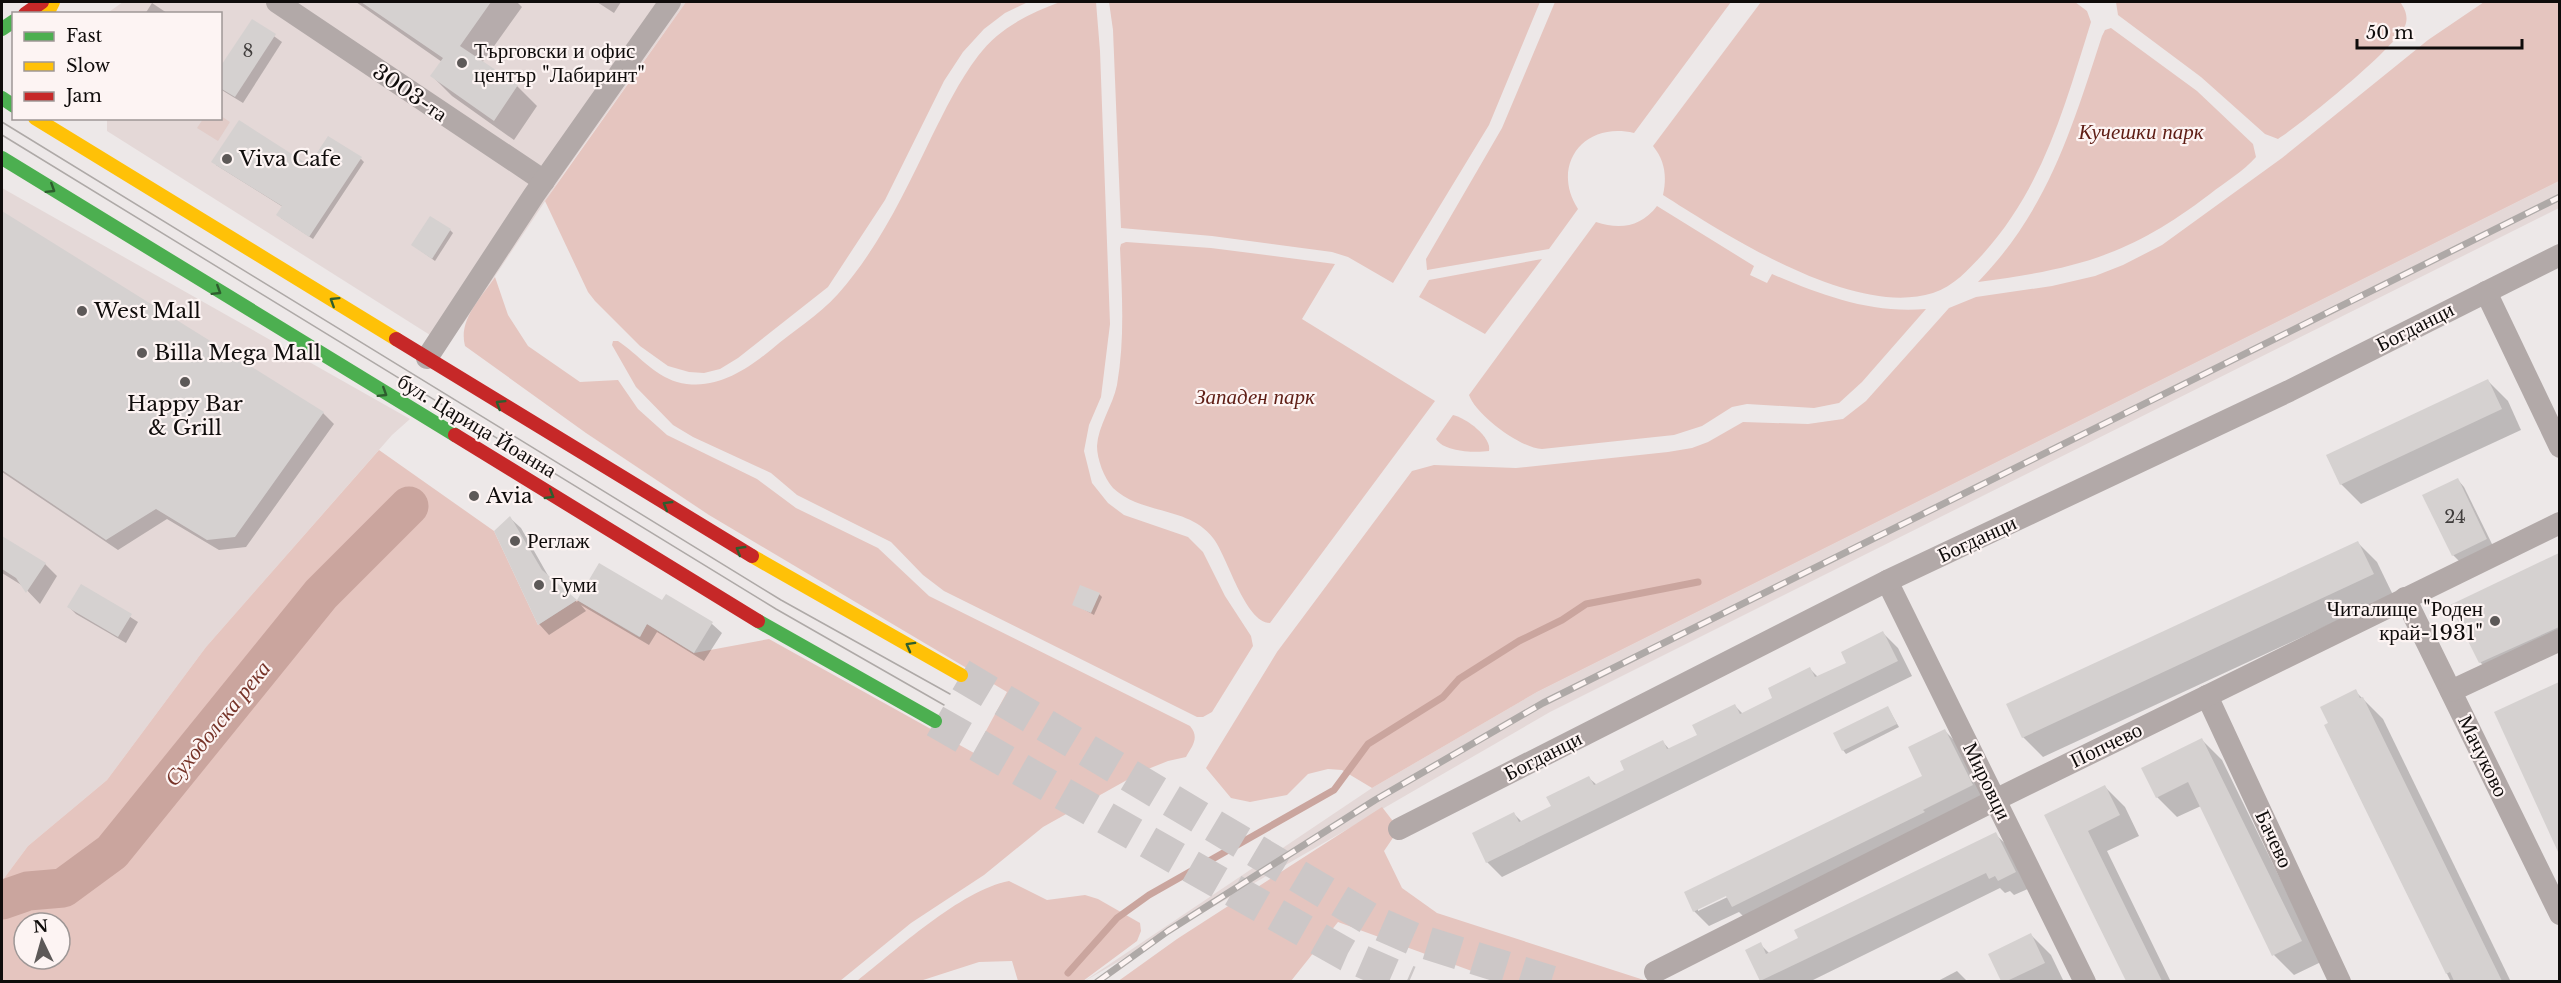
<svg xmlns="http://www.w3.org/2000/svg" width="2561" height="983" font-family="'Libre Baskerville',serif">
  <rect width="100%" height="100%" fill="#ede8e8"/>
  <g fill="#e4d8d7">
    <path d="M123,2H686L566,170L463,324L430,335L107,131V119L220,118V14H106Z"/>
    <path d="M2559,181V208L1550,712L1083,982L1372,788L1537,692Z"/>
    <path d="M2,188L410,419L392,435L206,647L107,780L28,846L2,881Z"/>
  </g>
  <path fill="#e2ccc8" d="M221,116L230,122L218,141L197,128L203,119L220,118Z"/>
  <g fill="#e5c5bf" fill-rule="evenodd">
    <path d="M686,2H1028L1005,13L984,29L963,52L944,81L885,200L828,287L738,358L720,369L704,373L689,372L668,366L640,346L595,301L588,292L545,201Z"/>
    <path d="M1060,2H1096L1100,51L1110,324L1101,397L1089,425L1084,451L1092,483L1108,503L1124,515L1188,537L1203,552L1225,596L1251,636L1253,646L1212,712L1203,717H1197L944,591L923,575L891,542L797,495L771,473L693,437L673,425L636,387L612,345L613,341H618C639,355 652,374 677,382C714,392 745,371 772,349C793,331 819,315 838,294C878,249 905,192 931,138C945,110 959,81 978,56C999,28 1028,14 1060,2Z"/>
    <path d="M1109,2H1540L1489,125L1393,283L1348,257L1332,252L1212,236L1121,228L1113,30Z"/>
    <path d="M1555,2H1731L1634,133C1584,121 1550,165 1578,209L1549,249L1427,270L1426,259L1502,128Z"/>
    <path d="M1761,2H2075L2087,11L2091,22C2065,105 2043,188 1983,254C1968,270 1954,286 1933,293C1854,318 1728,236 1663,195C1667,176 1665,161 1653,146Z"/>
    <path d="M2116,2H2400C2404,7 2408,15 2406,23C2401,44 2299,126 2278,139L2265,134L2201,77L2118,15Z"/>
    <path d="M2484,2H2559V181L1537,692L1372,788L1342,770L1328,769L1308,774L1287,795L1250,802L1231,798L1206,768L1277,652L1412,471L1434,465L1516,468L1668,452L1692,448L1708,442L1743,422L1808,424L1843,419L1866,401L1949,308L1976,297L2052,286L2095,276L2123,265L2162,245L2282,158L2428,40Z"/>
    <path d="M2111,28L2197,91L2253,144L2256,157C2244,171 2225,182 2210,194C2129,256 2076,269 1978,282C2048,210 2072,128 2102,36L2105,30Z"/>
    <path d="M1657,206L1754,266L1750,275L1767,283L1772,274C1821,295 1871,314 1926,309L1862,382L1839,403L1814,408L1747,404L1732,407L1702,426L1674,435L1542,449C1520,448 1476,415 1469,395L1596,222C1620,230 1641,227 1657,206Z"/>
    <path d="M1126,242L1211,248L1335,264L1302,319L1435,401L1270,623C1245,623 1227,555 1213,538C1189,506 1141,515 1113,488C1104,478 1097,459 1097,446C1098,426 1113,405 1117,385C1125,339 1122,294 1120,248L1121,244Z"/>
    <path d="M1542,259L1485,334L1419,297L1429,280Z"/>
    <path d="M495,277L508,315L528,346L580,382L618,380L638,409L667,435L757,479L796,508L878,548L929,596L1190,726C1200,738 1192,746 1186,757L1168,761L1143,771L1043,827L984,875L911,923L840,981H2V881L28,846L107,780L206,647L379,450L494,531L538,625L577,600L639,637L647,624L694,653L769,639L974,753L1007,692L709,515L586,433L465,346C458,320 481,298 495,277ZM24,923H60V959H24Z"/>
    <path d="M1453,415C1466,418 1492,437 1489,451C1475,453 1444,452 1436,439Z"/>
    <path d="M1382,807L1399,829L1384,851L1402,888L1437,913L1647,981H1499L1338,922L1291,981L1117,982L1177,939Z"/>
    <path d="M1009,881L1047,900L1085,895L1098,899L1140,923L1141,931L1137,941L1083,981H1018L1012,961L979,962L920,981H857C895,951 961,890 1009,881Z"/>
  </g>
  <g fill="#0003" fill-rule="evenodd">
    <path d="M356,2H517L522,7L482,63L517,86L537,106L514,140L452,96L432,76L442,62Z"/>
    <path d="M597,2H621L614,13Z"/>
    <path d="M152,3L167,13L168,14H145Z"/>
    <path d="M253,21L282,42L243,103L220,89V70Z"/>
    <path d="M361,159L364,162L313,239L281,218L283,207L216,165L310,167Z"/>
    <path d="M2,212L323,413L334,424L246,547L219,550L167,519L118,550L2,472Z"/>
    <path d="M450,230L453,233L435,261L413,245Z"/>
    <path d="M2488,381L2508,401L2521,430L2361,504L2341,484Z"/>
    <path d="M2458,480L2464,487L2493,546L2460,562L2453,555Z"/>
    <path d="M510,518L521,528L550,579L577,602L599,565L662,602L667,596L712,624L722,633L704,661L657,632L649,645L581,605L586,611L549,635L539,624Z"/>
    <path d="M2,537L45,564L57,576L40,604L23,586L2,573Z"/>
    <path d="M2357,542L2377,562L2393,595L2043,757L2023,737Z"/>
    <path d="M2560,554V650L2497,679L2480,662L2452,605Z"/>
    <path d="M82,586L138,622L126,643L76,614L69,607Z"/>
    <path d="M1099,594L1102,597L1094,615L1074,604Z"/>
    <path d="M1883,633L1898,648L1912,676L1502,877L1487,862L1514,814L1522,822L1553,807L1589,778L1597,785L1626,771L1662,741L1670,750L1699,735L1735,706L1743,714L1774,699L1810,669L1819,678L1848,663Z"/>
    <path d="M2560,683V847L2496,712Z"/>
    <path d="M2355,691L2383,719L2511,982H2451L2326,726Z"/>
    <path d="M1888,708L1899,727L1846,754L1843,750Z"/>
    <path d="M1945,731L1960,746L1987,801L1937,825L1939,828L1748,921L1739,912L1709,926L1694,911L1686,893L1924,777L1910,748ZM1732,891L1734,894L1698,911V908Z"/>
    <path d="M2202,740L2222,760L2321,962L2294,975L2274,955L2201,806L2177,817L2157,797Z"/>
    <path d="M2105,787L2125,807L2139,836L2107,851L2171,982H2128L2046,816Z"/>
    <path d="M1995,834L2011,849L2030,888L2014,895L2010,891L2005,893L2000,888L1809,982H1761L1747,951L1760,944L1770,954Z"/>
    <path d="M2031,935L2051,955L2064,982H2003L1990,955Z"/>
    <path d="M1957,971L1968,982H1936Z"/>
  </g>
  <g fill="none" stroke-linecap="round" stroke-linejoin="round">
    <path stroke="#caa59e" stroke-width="7" d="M1068,973L1117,918L1149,895L1334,790L1368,744L1443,697L1459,679L1519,641L1562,620L1586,604L1698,582"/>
    <path stroke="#caa59e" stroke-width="39" d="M2,900L28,891L63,888L112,852L321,594L409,506"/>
  </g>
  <g fill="#d5d1d0">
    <path d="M361,2H491L460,46L518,85L494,121L430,76L443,58Z"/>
    <path d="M252,19L276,34L235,97L220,88V67Z"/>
    <path d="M239,120L309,165L328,136L362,157L309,237L276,215L282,206L211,162Z"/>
    <path d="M2,211L324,412L235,537L207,540L156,509L106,540L2,470Z"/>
    <path d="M430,216L451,229L432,259L411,245Z"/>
    <path d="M2488,379L2502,409L2340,485L2326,455Z"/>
    <path d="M2458,478L2487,539L2452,556L2422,495Z"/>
    <path d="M510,516L542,570L577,600L538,625L494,531Z"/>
    <path d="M2,536L46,563L26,593L16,578L2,569Z"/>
    <path d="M2358,541L2374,574L2022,738L2006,704Z"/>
    <path d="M2559,553V627L2479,663L2450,605Z"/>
    <path d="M599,563L662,600L666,594L713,622L694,653L647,624L640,637L577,600Z"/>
    <path d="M81,584L132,614L118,637L67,607Z"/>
    <path d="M1080,585L1100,593L1091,613L1072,605Z"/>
    <path d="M1883,631L1898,661L1486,863L1472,833L1514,812L1519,822L1551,806L1546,797L1589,776L1594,785L1624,770L1620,761L1663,740L1667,749L1697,735L1692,725L1735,704L1740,714L1772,698L1768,688L1810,667L1815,677L1846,663L1841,652Z"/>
    <path d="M2559,682V854L2494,712Z"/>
    <path d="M2356,689L2360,698L2363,697L2502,981H2454L2450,972L2446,974L2324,725L2328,723L2320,707Z"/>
    <path d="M1888,706L1897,724L1842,751L1833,733Z"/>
    <path d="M1945,729L1973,785L1923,810L1925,812L1732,907L1726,896L1693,912L1684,892L1922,776L1908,747Z"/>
    <path d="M2202,738L2302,941L2272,956L2188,782L2156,798L2141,768Z"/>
    <path d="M2105,785L2120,815L2088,831L2162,981H2126L2044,815Z"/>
    <path d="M1996,832L2016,872L1998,881L1995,876L1989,879L1986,873L1760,981L1745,950L1761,942L1766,954L1798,938L1794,930Z"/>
    <path d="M2031,933L2045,963L2007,981H2001L1988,954Z"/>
  </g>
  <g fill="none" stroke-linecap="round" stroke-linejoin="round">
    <g stroke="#ccc7c7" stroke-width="33" stroke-dasharray="33 16" stroke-linecap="butt">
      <path d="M961,675L1375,922L1414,939L1551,982"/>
      <path d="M935,721L1347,955L1409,982"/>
    </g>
    <g stroke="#b2a9a8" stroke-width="22">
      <path d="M277,2L544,181"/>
      <path d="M2486,292L2560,447"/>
      <path d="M427,358L534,195L670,2"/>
      <path d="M1887,581L2085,982"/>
      <path d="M2405,598L2560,914"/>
      <path d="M2451,691L2560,640"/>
      <path d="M2207,696L2340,982"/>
      <path d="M1399,829L1887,581L2289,391L2560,255"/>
      <path d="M1655,972L1997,799L2560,523"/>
    </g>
    <g stroke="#4caf50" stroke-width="14">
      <path d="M2,29L14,21"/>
      <path d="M2,98L14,106"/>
      <path d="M2,158L455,435"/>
      <path d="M758,621L935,721"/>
    </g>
    <g stroke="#ffc107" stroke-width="14">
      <path d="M47,14L53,2"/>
      <path d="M35,118L396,339"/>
      <path d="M752,556L961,675"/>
    </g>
    <g stroke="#c62828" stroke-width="14">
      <path d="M25,14L42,2"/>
      <path d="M396,339L752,556"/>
      <path d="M455,435L758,621"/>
    </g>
    <g stroke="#aea9a7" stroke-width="1.5">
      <path d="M2,122L781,600L950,694"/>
      <path d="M2,135L776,609L944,705"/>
    </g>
    <g stroke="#aea9a7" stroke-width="7">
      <path id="rail" d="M1097,982L1168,931L1375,800L1543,703L2560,197"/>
    </g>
    <use href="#rail" stroke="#fdf4f3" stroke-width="4.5" stroke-dasharray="14" stroke-linecap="butt"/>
  </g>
  <defs><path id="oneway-chevron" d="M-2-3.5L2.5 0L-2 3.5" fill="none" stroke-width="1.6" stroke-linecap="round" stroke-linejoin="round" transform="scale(1.5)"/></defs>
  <g stroke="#2e5e2e">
    <use href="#oneway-chevron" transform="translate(51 189) rotate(32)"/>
    <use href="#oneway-chevron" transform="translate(217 291) rotate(32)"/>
    <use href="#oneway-chevron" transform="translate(334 301) rotate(-148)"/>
    <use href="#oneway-chevron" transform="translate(383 393) rotate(32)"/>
    <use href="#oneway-chevron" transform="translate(500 404) rotate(-148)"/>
    <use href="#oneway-chevron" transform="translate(550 495) rotate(31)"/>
    <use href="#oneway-chevron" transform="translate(667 505) rotate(-149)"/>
    <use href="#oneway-chevron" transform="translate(740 550) rotate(-149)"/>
    <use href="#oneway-chevron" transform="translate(910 646) rotate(-151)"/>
  </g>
  <g fill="#5d5958" stroke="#fdf4f3" stroke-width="2">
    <circle cx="462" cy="63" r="6"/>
    <circle cx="227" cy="159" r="6"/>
    <circle cx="82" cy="311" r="6"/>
    <circle cx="142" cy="353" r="6"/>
    <circle cx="185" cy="382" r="6"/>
    <circle cx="474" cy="496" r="6"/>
    <circle cx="515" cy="541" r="6"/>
    <circle cx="539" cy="585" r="6"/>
    <circle cx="2495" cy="621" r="6"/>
  </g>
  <g text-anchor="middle" stroke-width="4.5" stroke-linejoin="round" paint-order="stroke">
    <g font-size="18" fill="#403d3c">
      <text x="248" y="57">8</text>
      <text x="2455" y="523">24</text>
    </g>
    <g font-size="21" fill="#0f0c0b" stroke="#fdf4f3" text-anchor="start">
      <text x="474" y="58">Търговски и офис<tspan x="474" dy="24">център "Лабиринт"</tspan></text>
      <text x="239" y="166">Viva Cafe</text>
      <text x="94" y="318">West Mall</text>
      <text x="154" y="360">Billa Mega Mall</text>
      <text x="185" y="411" text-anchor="middle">Happy Bar<tspan x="185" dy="24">&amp; Grill</tspan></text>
      <text x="486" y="503">Avia</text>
      <text x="527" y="548">Реглаж</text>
      <text x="551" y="592">Гуми</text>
      <text x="2483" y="616" text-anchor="end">Читалище "Роден<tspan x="2483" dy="24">край-1931"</tspan></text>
    </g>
    <g font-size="21" fill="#0f0c0b" stroke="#fdf4f3">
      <text transform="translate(410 93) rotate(34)" y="7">3003-та</text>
      <text transform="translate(2415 327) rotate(-27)" y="7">Богданци</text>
      <text transform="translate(477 426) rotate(31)" y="7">бул. Царица Йоанна</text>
      <text transform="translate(1977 539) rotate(-25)" y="7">Богданци</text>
      <text transform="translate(2106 745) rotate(-26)" y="7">Попчево</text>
      <text transform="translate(1543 756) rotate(-27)" y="7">Богданци</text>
      <text transform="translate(2483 756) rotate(64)" y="7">Мачуково</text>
      <text transform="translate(1987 781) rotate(64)" y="7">Мировци</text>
      <text transform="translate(2274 839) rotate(65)" y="7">Бачево</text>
    </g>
    <g font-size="21" font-style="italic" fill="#5e1d14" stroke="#fdf4f3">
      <text x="2141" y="139">Кучешки парк</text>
      <text x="1255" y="404">Западен парк</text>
    </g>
    <g font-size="22" font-style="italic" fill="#763328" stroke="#fdf4f3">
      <text transform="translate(217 723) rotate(-51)" y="8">Суходолска река</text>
    </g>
  </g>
  <rect width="2561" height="983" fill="none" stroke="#0f0c0b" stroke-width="6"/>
  <rect x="12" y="12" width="210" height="108" fill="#fdf4f3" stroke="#9e9796" stroke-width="1.5"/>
  <rect x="24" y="32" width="30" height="9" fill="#4caf50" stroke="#9e9796" stroke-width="1.5"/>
  <text x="66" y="42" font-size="18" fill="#0f0c0b">Fast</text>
  <rect x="24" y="62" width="30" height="9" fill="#ffc107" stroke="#9e9796" stroke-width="1.5"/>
  <text x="66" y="72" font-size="18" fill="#0f0c0b">Slow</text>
  <rect x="24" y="92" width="30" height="9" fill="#c62828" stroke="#9e9796" stroke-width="1.5"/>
  <text x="66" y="102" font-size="18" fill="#0f0c0b">Jam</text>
  <g transform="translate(42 941) rotate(355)"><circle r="28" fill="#fdf4f3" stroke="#9e9796" stroke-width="1.5"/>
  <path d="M0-4.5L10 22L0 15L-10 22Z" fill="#5d5958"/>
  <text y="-9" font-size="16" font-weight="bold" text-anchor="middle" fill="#0f0c0b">N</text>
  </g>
  <path d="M2357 39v9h165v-9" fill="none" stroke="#0f0c0b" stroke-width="3"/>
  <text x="2366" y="39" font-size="18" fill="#0f0c0b" stroke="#fdf4f3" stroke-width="4.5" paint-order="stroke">50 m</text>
</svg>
